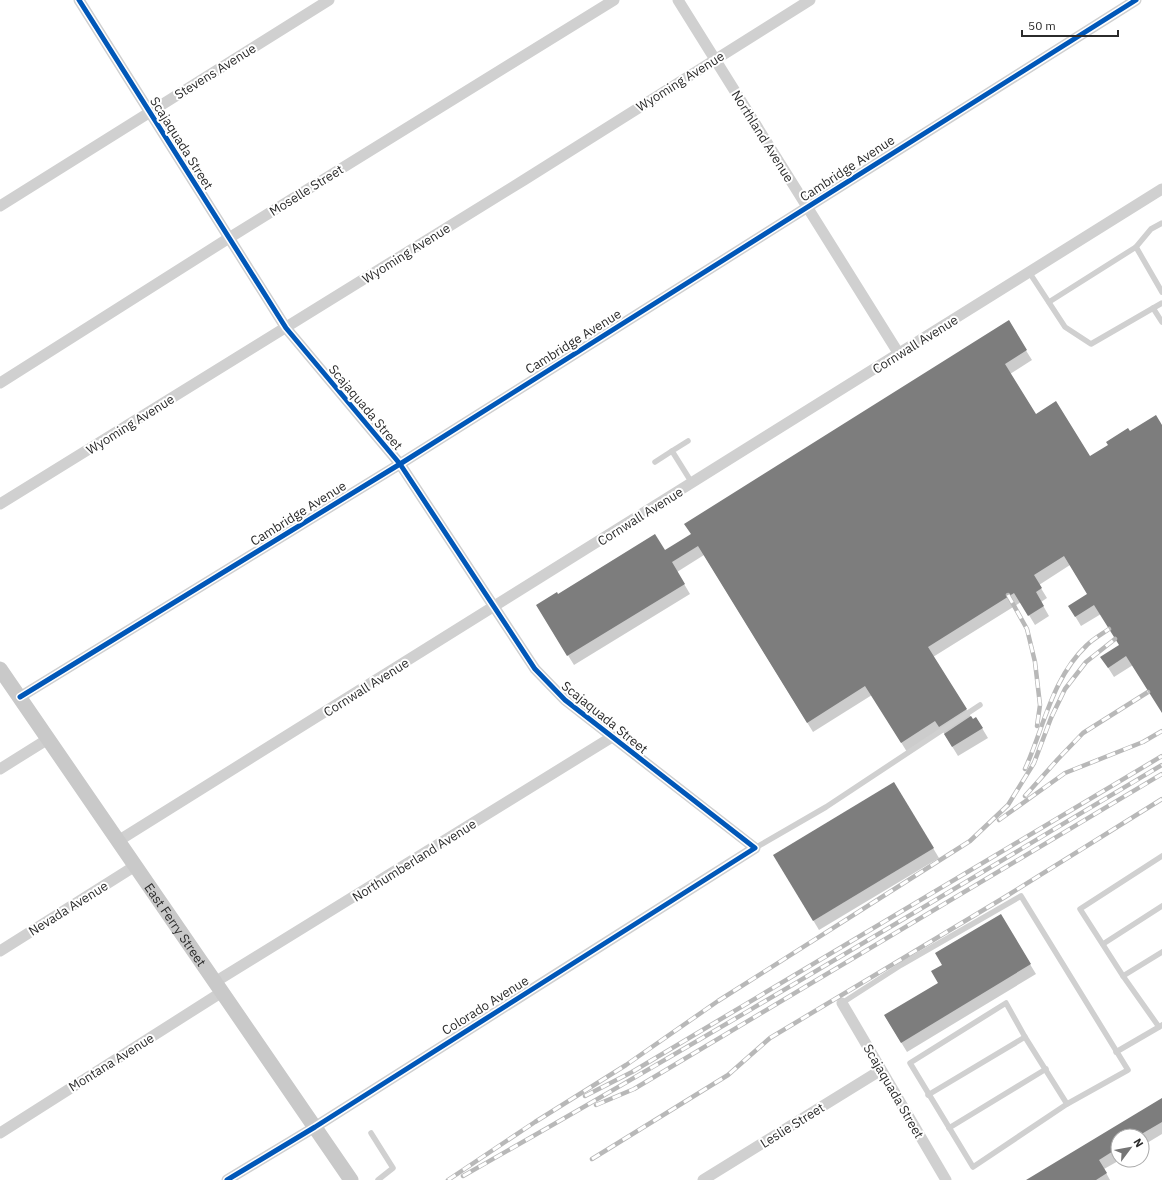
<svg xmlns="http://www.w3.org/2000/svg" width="1162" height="1180" font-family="'IBM Plex Sans',sans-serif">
  <rect width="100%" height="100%" fill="#fff"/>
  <g fill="#0003">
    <path d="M1008,322L1032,360L1010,374L1035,415L1090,458L1130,432L1162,427V712L1133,665L1114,677L1107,666L1120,645L1101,614L1081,626L1075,616L1088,594L1070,565L1039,585L1047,598L1041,602L1049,616L1035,625L1021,602L933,657L971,717L973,720L976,718L988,738L958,756L942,730L907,752L872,695L813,732L704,555L677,572L690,594L574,665L543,615L558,595L665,552L692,535Z"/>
    <path d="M894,783L939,858L819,930L774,855Z"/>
    <path d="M1000,915L1036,974L907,1052L885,1016L939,983L943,965Z"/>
    <path d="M1162,1099V1134L1142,1146V1136H1118V1160H1120L1104,1169L1110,1180H1028Z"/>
  </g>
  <g fill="#7d7d7d">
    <path d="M1009,320L1027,350L1005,364L1036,414L1056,401L1090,456L1108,445L1106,442L1128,428L1130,431L1156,415L1162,425V713L1126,656L1108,668L1100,657L1119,645L1094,605L1075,617L1068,606L1087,594L1064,556L1034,575L1042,588L1036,592L1044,606L1028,616L1014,593L928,647L967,709L939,727L935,721L901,743L865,686L807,723L698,546L672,562L685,584L567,656L536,605L557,592L558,594L655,534L665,550L691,534L684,524Z"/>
    <path d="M971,716L973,719L976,717L983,728L952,747L944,734Z"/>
    <path d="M894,782L934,848L813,921L773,855Z"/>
    <path d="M1001,914L1031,964L901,1043L884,1015L938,983L931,971L942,965L935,953Z"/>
    <path d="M1162,1098V1122L1138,1136H1118V1148L1099,1160L1107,1173L1096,1180H1026Z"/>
  </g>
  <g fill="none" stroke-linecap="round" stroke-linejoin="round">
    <g stroke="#d0d0d0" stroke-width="5.5">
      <path d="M1136,247L1151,229L1162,223"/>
      <path d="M1029,272L1065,327L1091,344L1162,303"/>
      <path d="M1049,302L1136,247L1162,292"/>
      <path d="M1153,308L1162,322"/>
      <path d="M688,441L672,451L692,483"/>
      <path d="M655,462L672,451"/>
      <path d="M755,848L826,807L980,705"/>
      <path d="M1162,856L1080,909L1123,976L1159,1027L1162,1025"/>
      <path d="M1103,944L1162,906"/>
      <path d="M1123,976L1162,952"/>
      <path d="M842,1003L901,965L1021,896L1128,1070L1067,1104L973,1167L910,1063L1006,1003L1025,1037"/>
      <path d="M1116,1052L1159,1027"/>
      <path d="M928,1095L1025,1037L1067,1104"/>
      <path d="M949,1128L1046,1069"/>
      <path d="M371,1133L393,1168L378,1180"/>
    </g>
    <g stroke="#d0d0d0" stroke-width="11">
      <path d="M79,0L286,328L400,464L535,669L565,700L755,848L315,1127L227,1180"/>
      <path d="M678,0L899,354"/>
      <path d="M0,206L329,0"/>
      <path d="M0,383L229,238L614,0"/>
      <path d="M0,504L524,180L810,0"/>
      <path d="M20,697L400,464L1136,0"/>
      <path d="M0,769L48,739"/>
      <path d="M118,841L1162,189"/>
      <path d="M0,951L135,866"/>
      <path d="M215,982L612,737"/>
      <path d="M842,1003L946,1180"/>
      <path d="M0,1133L222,992"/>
      <path d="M703,1180L881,1070"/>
    </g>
    <path stroke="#c9c9c9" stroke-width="15" id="s1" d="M0,669L351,1180"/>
    <g stroke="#b8b8b8" stroke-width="4.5">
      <g id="rail">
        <path d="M1008,595L1027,629L1035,662L1040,705L1037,726"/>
        <path d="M1025,769C1044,727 1052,678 1087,645C1093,639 1102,634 1109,629"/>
        <path d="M1025,796L1058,759L1083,733L1148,692"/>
        <path d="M999,820L1065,773L1143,742L1162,731"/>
        <path d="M585,1096L632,1072L1162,756"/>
        <path d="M596,1105L634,1089L1162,774"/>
        <path d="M592,1159L728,1075L770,1038L1005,897L1162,799"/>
        <path d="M463,1176C698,1043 930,903 1162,765"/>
        <path d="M448,1180L535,1122L626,1065L718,1001L970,841L1008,805L1034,763L1051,718L1065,689L1086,662L1115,639"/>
      </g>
    </g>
    <use href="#rail" stroke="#fff" stroke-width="3" stroke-dasharray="9" stroke-linecap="butt"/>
    <g stroke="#fff" stroke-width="8">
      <g id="cycleway">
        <path d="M79,0L286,328L400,464L535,669L565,700L755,848L315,1127L227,1180"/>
        <path d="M20,697L400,464L1136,0"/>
      </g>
    </g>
    <use href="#cycleway" stroke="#0057b8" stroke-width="5"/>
  </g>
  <g text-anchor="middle" stroke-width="4" stroke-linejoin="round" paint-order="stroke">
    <g font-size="13" fill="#2b2b2b" stroke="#fff">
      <text transform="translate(215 71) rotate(-32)" y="5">Stevens Avenue</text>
      <text transform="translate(680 81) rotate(-32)" y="5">Wyoming Avenue</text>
      <text transform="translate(763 136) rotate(58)" y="5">Northland Avenue</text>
      <text transform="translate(182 143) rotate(58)" y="5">Scajaquada Street</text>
      <text transform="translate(847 168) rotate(-33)" y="5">Cambridge Avenue</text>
      <text transform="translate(306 190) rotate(-32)" y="5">Moselle Street</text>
      <text transform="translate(406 253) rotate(-32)" y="5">Wyoming Avenue</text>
      <text transform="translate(573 341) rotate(-32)" y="5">Cambridge Avenue</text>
      <text transform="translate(915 344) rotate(-32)" y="5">Cornwall Avenue</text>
      <text transform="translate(366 407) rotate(50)" y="5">Scajaquada Street</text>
      <text transform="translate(130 424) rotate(-32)" y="5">Wyoming Avenue</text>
      <text transform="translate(298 513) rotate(-32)" y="5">Cambridge Avenue</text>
      <text transform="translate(640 516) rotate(-32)" y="5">Cornwall Avenue</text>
      <text transform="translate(366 687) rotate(-32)" y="5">Cornwall Avenue</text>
      <text transform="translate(605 717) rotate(39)" y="5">Scajaquada Street</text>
      <text transform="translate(414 860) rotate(-32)" y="5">Northumberland Avenue</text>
      <text transform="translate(68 908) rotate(-32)" y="5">Nevada Avenue</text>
      <text dy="5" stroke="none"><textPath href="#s1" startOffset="310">East Ferry Street</textPath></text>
      <text transform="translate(485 1005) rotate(-32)" y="5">Colorado Avenue</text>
      <text transform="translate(111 1062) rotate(-32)" y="5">Montana Avenue</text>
      <text transform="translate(894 1091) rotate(60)" y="5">Scajaquada Street</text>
      <text transform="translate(792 1125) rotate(-32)" y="5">Leslie Street</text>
    </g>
  </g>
  <g transform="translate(1130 1148) rotate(58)"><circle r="19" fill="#ffffff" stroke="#aaaaaa"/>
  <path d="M0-3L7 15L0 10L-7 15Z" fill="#757575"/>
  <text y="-6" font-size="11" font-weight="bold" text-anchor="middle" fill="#2b2b2b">N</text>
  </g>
  <path d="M1022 30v6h96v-6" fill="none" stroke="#2b2b2b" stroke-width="2"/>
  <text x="1028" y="30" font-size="12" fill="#2b2b2b" stroke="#ffffff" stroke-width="3" paint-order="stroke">50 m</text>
</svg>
